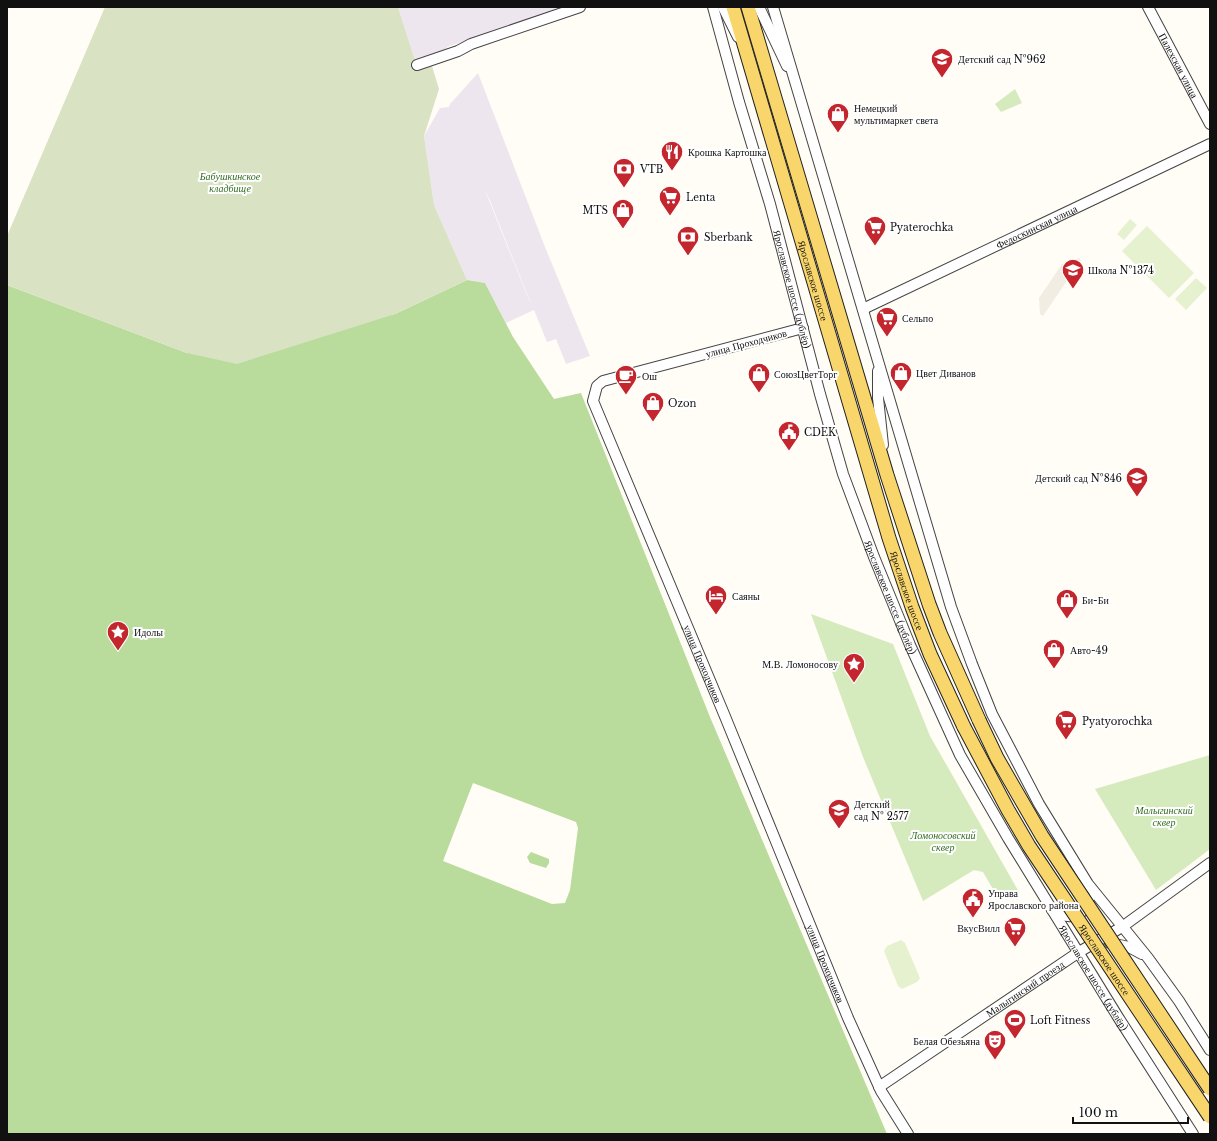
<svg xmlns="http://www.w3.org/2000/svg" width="1217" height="1141" font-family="'Libre Baskerville',serif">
  <rect width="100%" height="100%" fill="#fffdf5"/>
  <g fill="#eee6ef" fill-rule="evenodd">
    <path d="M398,7H561L447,47V49L415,59Z"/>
    <path d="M478,73L545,247L590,356L566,364L556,339L547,342L534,310L506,323L485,283L467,280L434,205L424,136L440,108L449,107L450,104ZM484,188L490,201L531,304L529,300Z"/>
  </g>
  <g fill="#d5ebbd">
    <path d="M1015,89L1022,103L1001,112L995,104Z"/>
    <path d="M811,614L893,644L930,736L1019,892L1014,894L994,891L983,872L974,870L923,901L863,757Z"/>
    <path d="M1210,755V849L1156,890L1095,789Z"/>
  </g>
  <g fill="#b9dc9c" fill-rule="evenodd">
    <path d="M467,280L485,283L513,337L554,399L581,393L710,717L887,1134H7V285L187,353L395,314ZM473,783L576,822L578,828L570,890L565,903L552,904L443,861Z"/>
    <path d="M531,852L549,859V863L546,868L530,863L527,857Z"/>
  </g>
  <path fill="#d9e3c4" d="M105,7H398L418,69L432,66L439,89L424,136L434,205L467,280L395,314L237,364L187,353L7,285V236Z"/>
  <g fill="#e6f2cf">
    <path d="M1130,219L1137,225L1124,240L1117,234Z"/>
    <path d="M1147,226L1194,273L1169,298L1122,251Z"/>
    <path d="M1196,278L1207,288L1186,310L1175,299Z"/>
    <path d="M901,940L905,943L920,978L917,982L902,989L898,986L884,951L887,946Z"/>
  </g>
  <path fill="#f1ede2" d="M1079,258L1081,260L1043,316L1040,314L1039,298L1062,264Z"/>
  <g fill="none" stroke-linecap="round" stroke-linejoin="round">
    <g stroke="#444" stroke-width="12">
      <g id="minor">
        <path id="s1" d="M713,7L739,102L770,204L820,394L843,474L874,557L910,645L960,755L1008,838L1118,1017L1193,1134"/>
        <path d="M723,7L738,37"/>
        <path d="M759,7L787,66"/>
        <path d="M773,7L951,607L972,664L992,714L1039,804L1088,884L1148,958L1179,1001L1210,1050"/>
        <path id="s2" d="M1148,7L1210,124"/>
        <path d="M417,65L458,51L471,44L580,7"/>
        <path id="s3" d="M863,309L1210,144"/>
        <path id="s4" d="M803,328L603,381L597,386L593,401L724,714L848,1018L881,1091L908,1134"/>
        <path d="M878,371V398L883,445"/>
        <path d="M1052,910C1068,920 1083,919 1089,899"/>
        <path d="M1110,943L1129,947L1142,954"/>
        <path id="s5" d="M879,1087L1079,952L1122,927L1210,863"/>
      </g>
    </g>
    <g stroke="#222" stroke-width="15">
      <g id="major">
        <path id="s6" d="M733,7L889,538L912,607L930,654L964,727"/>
        <path d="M748,7L887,475L929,604L940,633L979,720"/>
      </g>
    </g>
    <use href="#minor" stroke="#fff" stroke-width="10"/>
    <use href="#major" stroke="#f9d66b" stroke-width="13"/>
    <g stroke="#222" stroke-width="15" stroke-linecap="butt">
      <g id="major-bridge">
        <path d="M979,720L997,758L1042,836L1210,1089"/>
        <path id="s7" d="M964,727L1008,810L1029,846L1210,1117"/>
      </g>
    </g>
    <use href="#major-bridge" stroke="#f9d66b" stroke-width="13"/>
  </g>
  <defs>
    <g id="school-pin" transform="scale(1.15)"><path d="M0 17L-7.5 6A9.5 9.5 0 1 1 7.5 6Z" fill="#c4262e" stroke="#fff"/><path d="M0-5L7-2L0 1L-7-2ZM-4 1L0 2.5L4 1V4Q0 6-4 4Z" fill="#fff"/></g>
    <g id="shop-pin" transform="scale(1.15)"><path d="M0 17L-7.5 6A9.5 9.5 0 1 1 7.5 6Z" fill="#c4262e" stroke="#fff"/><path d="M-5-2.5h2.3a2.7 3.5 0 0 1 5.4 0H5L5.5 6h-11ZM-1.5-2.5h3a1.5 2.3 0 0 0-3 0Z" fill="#fff"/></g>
    <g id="restaurant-pin" transform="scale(1.15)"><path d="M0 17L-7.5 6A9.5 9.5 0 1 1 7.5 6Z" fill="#c4262e" stroke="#fff"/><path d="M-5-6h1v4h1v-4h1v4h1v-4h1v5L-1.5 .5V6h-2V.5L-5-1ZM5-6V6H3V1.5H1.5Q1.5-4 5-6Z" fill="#fff"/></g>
    <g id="bank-pin" transform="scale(1.15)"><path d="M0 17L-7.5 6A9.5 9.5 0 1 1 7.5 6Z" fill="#c4262e" stroke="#fff"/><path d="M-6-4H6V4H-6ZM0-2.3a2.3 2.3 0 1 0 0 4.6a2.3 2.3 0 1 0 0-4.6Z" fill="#fff"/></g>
    <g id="supermarket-pin" transform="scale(1.15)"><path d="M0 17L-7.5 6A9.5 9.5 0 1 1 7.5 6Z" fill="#c4262e" stroke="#fff"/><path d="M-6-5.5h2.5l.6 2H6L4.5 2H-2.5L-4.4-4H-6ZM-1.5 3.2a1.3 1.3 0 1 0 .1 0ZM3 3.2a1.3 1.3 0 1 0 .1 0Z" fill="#fff"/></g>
    <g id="cafe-pin" transform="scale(1.15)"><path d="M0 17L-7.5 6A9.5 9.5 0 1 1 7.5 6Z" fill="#c4262e" stroke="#fff"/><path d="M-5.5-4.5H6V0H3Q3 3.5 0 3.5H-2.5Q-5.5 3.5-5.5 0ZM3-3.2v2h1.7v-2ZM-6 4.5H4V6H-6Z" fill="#fff"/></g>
    <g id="civic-pin" transform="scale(1.15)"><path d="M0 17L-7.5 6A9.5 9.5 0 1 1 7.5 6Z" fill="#c4262e" stroke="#fff"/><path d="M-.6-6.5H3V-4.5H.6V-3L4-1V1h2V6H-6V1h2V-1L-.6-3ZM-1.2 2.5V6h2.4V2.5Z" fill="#fff"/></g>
    <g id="hotel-pin" transform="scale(1.15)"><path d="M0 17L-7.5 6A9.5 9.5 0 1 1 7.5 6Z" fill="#c4262e" stroke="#fff"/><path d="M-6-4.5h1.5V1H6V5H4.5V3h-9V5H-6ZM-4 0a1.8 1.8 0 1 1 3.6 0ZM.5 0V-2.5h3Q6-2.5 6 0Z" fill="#fff"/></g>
    <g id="sight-pin" transform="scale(1.15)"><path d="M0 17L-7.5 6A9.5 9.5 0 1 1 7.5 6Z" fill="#c4262e" stroke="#fff"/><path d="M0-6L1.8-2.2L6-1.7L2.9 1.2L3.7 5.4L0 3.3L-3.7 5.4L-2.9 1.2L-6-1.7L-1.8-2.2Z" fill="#fff"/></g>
    <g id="stadium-pin" transform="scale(1.15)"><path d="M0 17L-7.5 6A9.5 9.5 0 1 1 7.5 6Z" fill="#c4262e" stroke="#fff"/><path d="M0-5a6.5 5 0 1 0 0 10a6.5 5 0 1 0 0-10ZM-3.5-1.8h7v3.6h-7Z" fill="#fff"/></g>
    <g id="theatre-pin" transform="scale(1.15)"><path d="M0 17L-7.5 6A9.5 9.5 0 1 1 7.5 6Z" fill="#c4262e" stroke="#fff"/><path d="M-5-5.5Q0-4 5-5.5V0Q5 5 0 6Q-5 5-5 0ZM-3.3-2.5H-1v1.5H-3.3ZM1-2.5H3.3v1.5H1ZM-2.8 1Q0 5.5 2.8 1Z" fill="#fff"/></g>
  </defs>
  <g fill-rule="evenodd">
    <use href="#school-pin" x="942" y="59"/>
    <use href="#shop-pin" x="838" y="114"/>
    <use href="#restaurant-pin" x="672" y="152"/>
    <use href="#bank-pin" x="624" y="169"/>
    <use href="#supermarket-pin" x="670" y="197"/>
    <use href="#shop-pin" x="623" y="210"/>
    <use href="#supermarket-pin" x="875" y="227"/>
    <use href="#bank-pin" x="688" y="237"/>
    <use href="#school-pin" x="1073" y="270"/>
    <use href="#supermarket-pin" x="887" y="318"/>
    <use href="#shop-pin" x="901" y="373"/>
    <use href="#shop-pin" x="759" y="374"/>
    <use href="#cafe-pin" x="626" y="376"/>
    <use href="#shop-pin" x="653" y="403"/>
    <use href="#civic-pin" x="789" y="432"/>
    <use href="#school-pin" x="1137" y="478"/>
    <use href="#hotel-pin" x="716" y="596"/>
    <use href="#shop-pin" x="1067" y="600"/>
    <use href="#sight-pin" x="118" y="632"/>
    <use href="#shop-pin" x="1054" y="650"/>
    <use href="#sight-pin" x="854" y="664"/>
    <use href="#supermarket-pin" x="1066" y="721"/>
    <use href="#school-pin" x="839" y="810"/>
    <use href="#civic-pin" x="973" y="899"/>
    <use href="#supermarket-pin" x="1015" y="928"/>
    <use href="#stadium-pin" x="1015" y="1020"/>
    <use href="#theatre-pin" x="995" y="1041"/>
  </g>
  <g text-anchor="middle" stroke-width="4" stroke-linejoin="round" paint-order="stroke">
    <g font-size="10" fill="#111" stroke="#fff" text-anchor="start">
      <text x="958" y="63">Детский сад №962</text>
      <text x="854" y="112">Немецкий<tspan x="854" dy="12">мультимаркет света</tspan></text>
      <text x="688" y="156">Крошка Картошка</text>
      <text x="640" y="173">VTB</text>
      <text x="686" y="201">Lenta</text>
      <text x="608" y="214" text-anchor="end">MTS</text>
      <text x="890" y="231">Pyaterochka</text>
      <text x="704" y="241">Sberbank</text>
      <text x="1088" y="274">Школа №1374</text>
      <text x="902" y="322">Сельпо</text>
      <text x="916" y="377">Цвет Диванов</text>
      <text x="774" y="378">СоюзЦветТорг</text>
      <text x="642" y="380">Ош</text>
      <text x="668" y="407">Ozon</text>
      <text x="804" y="436">CDEK</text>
      <text x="1122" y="482" text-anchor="end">Детский сад №846</text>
      <text x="732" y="600">Саяны</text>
      <text x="1082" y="604">Би-Би</text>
      <text x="134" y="636">Идолы</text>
      <text x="1070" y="654">Авто-49</text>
      <text x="838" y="668" text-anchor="end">М.В. Ломоносову</text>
      <text x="1082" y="725">Pyatyorochka</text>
      <text x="854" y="808">Детский<tspan x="854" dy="12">сад № 2577</tspan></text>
      <text x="988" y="897">Управа<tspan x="988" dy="12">Ярославского района</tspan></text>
      <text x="1000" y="932" text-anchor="end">ВкусВилл</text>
      <text x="1030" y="1024">Loft Fitness</text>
      <text x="980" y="1045" text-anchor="end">Белая Обезьяна</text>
    </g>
    <g font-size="10" fill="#111" stroke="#fff">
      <text dy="4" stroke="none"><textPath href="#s2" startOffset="66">Палехская улица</textPath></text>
      <text dy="4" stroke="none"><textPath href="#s3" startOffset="192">Федоскинская улица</textPath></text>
      <text dy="4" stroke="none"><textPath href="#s6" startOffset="285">Ярославское шоссе</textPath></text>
      <text dy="4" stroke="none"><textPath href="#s1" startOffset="293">Ярославское шоссе (дублёр)</textPath></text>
      <text transform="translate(746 343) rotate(-15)" y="4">улица Проходчиков</text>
      <text dy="4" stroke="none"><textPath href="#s6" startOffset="609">Ярославское шоссе</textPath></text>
      <text dy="4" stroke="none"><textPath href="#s1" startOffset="617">Ярославское шоссе (дублёр)</textPath></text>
      <text dy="4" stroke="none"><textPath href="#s4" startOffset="515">улица Проходчиков</textPath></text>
      <text dy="4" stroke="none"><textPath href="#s7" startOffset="272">Ярославское шоссе</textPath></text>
      <text dy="4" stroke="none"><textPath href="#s4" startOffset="839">улица Проходчиков</textPath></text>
      <text dy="4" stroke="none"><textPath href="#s1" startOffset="1049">Ярославское шоссе (дублёр)</textPath></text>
      <text dy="4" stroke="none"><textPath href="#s5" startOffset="176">Малыгинский проезд</textPath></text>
    </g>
    <g font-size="10" font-style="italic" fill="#2f6b1f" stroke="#fff">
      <text x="230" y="180">Бабушкинское<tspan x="230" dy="12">кладбище</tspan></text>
      <text x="1164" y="814">Малыгинский<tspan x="1164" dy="12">сквер</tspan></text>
      <text x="943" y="839">Ломоносовский<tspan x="943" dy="12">сквер</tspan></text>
    </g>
  </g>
  <rect width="1217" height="1141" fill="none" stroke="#111111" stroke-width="16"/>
  <path d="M1073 1117v6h115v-6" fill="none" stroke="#111111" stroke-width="2"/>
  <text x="1079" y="1117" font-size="12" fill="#111111" stroke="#ffffff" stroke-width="3" paint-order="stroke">100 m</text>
</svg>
